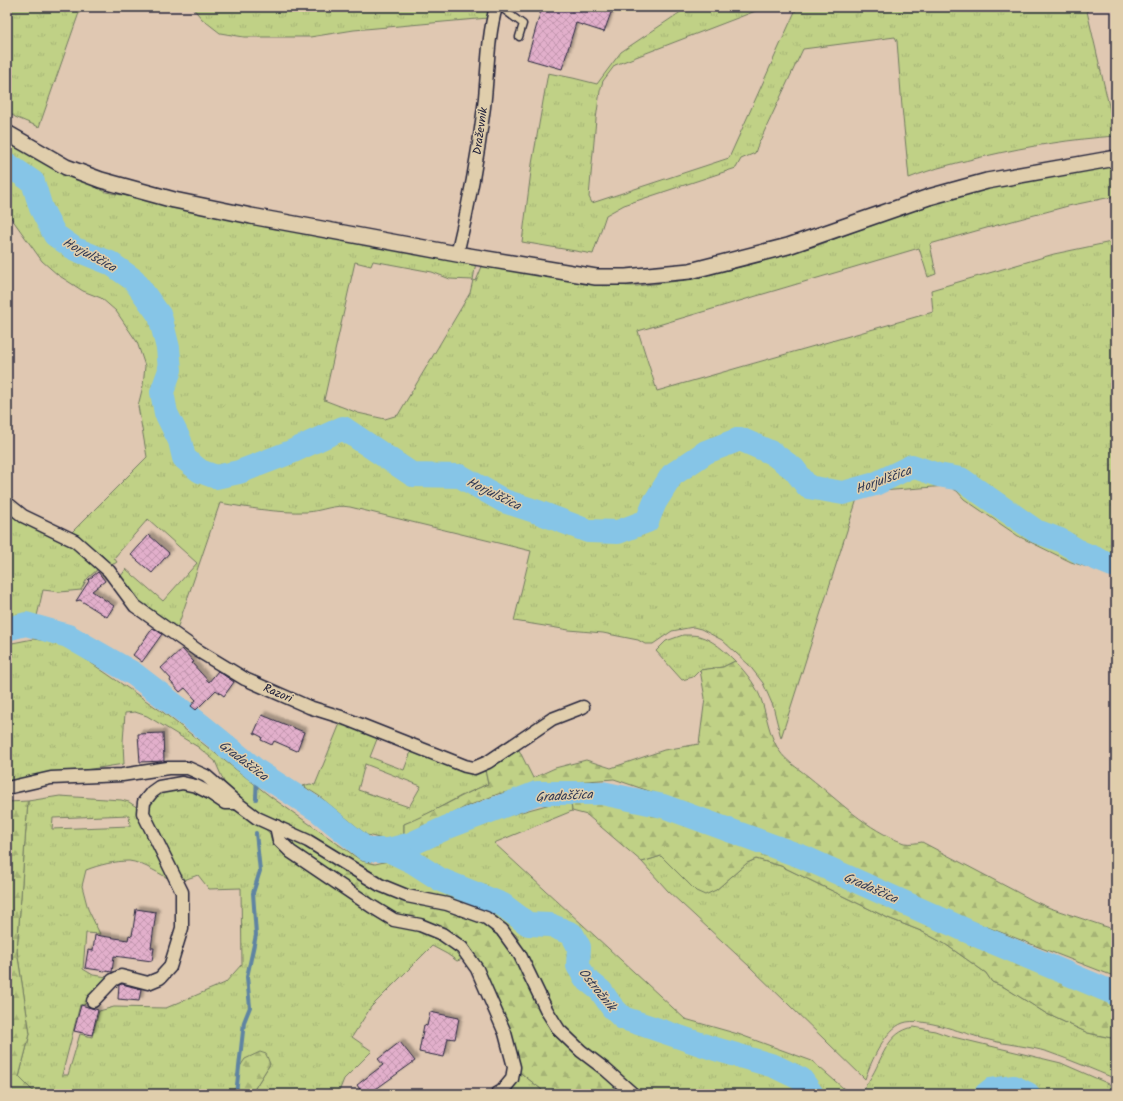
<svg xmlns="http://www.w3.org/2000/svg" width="1123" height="1101" font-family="Kalam,sans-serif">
  <defs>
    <pattern id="grass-tufts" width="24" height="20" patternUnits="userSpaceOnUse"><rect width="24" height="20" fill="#c0d186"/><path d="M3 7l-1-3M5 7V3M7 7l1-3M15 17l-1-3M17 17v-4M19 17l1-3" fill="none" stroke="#a5b375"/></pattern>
    <pattern id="forest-firs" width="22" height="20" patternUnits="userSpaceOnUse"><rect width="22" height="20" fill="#c0d186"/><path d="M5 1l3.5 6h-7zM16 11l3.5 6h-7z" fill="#a5b375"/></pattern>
    <pattern id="building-cross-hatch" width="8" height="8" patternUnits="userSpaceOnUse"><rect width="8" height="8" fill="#e2afcb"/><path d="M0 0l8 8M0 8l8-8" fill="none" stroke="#c296af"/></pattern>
    <filter id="shadow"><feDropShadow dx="3.5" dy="-3.5" stdDeviation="1" flood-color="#0004"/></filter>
  </defs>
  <rect width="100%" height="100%" fill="#e0c8b2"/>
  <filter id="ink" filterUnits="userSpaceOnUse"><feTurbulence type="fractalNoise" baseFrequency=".025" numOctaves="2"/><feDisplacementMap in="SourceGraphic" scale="8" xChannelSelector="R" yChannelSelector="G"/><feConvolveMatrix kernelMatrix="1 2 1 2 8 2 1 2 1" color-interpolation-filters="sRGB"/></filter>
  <g filter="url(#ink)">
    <g fill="url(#grass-tufts)" stroke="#717a60" fill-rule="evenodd">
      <path d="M7,7H81L39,127L15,117L7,111Z"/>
      <path d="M192,7H492L488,18L354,30L310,37H244L220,33L202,19Z"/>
      <path d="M688,7H766L615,65L603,81L600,91L596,119L589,197L592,203L729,158L797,7H1086L1116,136C1072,139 1029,146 986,156C960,162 934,168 909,178L902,107L897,41L895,37L803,49L757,147L755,153L741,159L736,168L624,205L606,215L593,254L522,242L532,164L548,73L573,78L597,84L621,52Z"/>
      <path d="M7,140L74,177L106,192L476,262L473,280L476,281L483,264L607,285L637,286L686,280L744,266L816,246L942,199L979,188L1116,165V196L1068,206L990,227L930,244L936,274L928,277L919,248L638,331L657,391L933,312L931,290L1054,254L1116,241V576L1071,562L1018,536L964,499L957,491L947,486L881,491L857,499L781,738L773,706L763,683L749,665L722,640L701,629L693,627L672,631L653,644H645L638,640L603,633L569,630L514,621L531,551L350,507C333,504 323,511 307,512C277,513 249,508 220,503L177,629C156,616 130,600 121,576L126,569L163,601L197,563L148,519L114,558L117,562L114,564L110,563L102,555L71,533L147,457L138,406L143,386L145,366L137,342L116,311L101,298L83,291L58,275L42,261L7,212ZM373,261L432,272L450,279L473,280L470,293L398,415L385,419L358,413L324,400L355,262L371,266Z"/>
      <path d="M7,507L59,536L99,568L87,579L81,590L60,592L43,590L37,616L25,613L7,619Z"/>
      <path d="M683,635C688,635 694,635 699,636C713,640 725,651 735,661L723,667L700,670L693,677L682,680L656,651L666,641Z"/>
      <path d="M33,639L62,643L164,713L271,797L362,861L375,864L398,859L485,822L554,803L571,802L572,811L494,843L685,1019L738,1034L812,1061L850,1094H639L612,1067L567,1033L551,1008L536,975L516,935L489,913L448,900L409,890L380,881L251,808L224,782L215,761L198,747L147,716L135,712L125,713L123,742L124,764L7,782V644Z"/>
      <path d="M341,721L379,734L370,757L404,770L412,749L485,770L488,784L461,796L418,819L404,824V835L394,838L383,839L367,835L319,796L303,786L310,784L315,785ZM365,764L421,786L409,807L358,790Z"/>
      <path d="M183,786C200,794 262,820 270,834C271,836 271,841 272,843L304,866L437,935L466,958L457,961L447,954L432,946L371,1007L352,1037L372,1051L344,1079L338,1094H255V1088L270,1064L239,1068L235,1094H35V1093L19,1077L30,1034L17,951L28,801L60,796L121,800L129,802L138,808L175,882C163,876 142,862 129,861C115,861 99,865 86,870L82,886L88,909L100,934L86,933L83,969L93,975L108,977L84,1005H80L62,1075H68L80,1034L92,1037L99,1011L114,1007L166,1008L225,983L242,964L241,888L209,889L198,875L181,881L146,810L155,792ZM129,815L130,826L52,829L53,818Z"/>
      <path d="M661,856L678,873L716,890L747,863L756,859L781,866L888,918L921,931L945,944L986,973L992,982L1004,987L1047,1014L1088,1033L1116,1039V1079C1094,1070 1071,1060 1048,1052C1029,1046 1008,1045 989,1040C968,1035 922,1016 903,1023C885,1029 871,1062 865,1079L749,966L668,891L642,862Z"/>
      <path d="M914,1027L935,1031L949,1036L1061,1063L1116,1087V1094H858C862,1089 867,1085 870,1079C883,1059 886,1032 914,1027Z"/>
      <path d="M517,1070L541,1089L545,1094H503Z"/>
    </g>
    <g fill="url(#forest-firs)" stroke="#717a60">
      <path d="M735,661C747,674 758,687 763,705C767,718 769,732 776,745C782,759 798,768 809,777C839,801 867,830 904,843C910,844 917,843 922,842L1034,901L1050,908L1116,930V977L941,909L684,803L614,779L546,784L498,794L463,808L435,824L404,835V824C432,813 459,796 488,784L485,770L519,750L533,778L555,768L586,760L611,768L664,750L699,744L705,698L700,670L723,667Z"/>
      <path d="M28,801L17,951L30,1034L19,1077L35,1093V1094H7V802Z"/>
      <path d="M599,801L675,819L740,845L803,863L935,927L1116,1003V1039L1088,1033L1047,1014L1004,987L992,982L986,973L945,944L921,931L888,918L781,866L756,859L747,863L716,890L705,895L696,891L661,856L642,862L587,815L572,811L571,802Z"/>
      <path d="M291,839L445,908L484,922L507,941L540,1010L627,1094H545L541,1089L517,1070L481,967L462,940L443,929L395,915L285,841Z"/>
      <path d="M260,1052L266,1054L270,1064L255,1088V1094H235L239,1068L245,1059Z"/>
    </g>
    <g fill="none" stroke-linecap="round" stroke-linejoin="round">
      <g stroke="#5e84a2" stroke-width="4">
        <path d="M256,799L257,771"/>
        <path d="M236,1094L244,1022L250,1007L247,977L256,935L253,893L260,871L256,833"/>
      </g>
      <g stroke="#86c5e7" stroke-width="24">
        <path d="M7,164L33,182L41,208L55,235L75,249L110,263L134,280L160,316L168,348L170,370L162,392L166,413L180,441L184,458L200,471L216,477L239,472L291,452L343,428L413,475L460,476L504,501L538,512L588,531L618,532L647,521L655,502L672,475L706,452L740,439L772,453L794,469L808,487L843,493L875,484L912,466L938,475L961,479L1036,531L1060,540L1080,552L1112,565H1116"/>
        <path d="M7,629L26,624L68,636L134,674L202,726L257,771L319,811L367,850H388L411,844L448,827L537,793H602L663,806L803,857L983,938L1116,994"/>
        <path d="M388,850L413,862L441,880L503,905L528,924L550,925L572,934L579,947L578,966L586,979L601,991L612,1007L623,1018L712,1048L774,1066L801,1079L812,1094"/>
        <path d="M986,1094L991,1090L1014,1087L1028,1094"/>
      </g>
    </g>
    <g fill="url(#building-cross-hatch)" stroke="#22223b" filter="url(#shadow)">
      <path d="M542,7H603L612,10L604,32L576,23L562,69L527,59Z"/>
      <path d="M149,535L169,553L152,573L131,555Z"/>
      <path d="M98,572L105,581L92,591L114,606L107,617L80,600L76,601L89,581L88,580Z"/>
      <path d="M153,628L162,634L142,662L133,655Z"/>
      <path d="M182,649L194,662L192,663L209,682L218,671L234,682L224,696L216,690L196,710L191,706L196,700L185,688L180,692L170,681L171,679L161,668Z"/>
      <path d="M262,715L304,732L297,751L274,741L272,745L261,740L262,737L254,733Z"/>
      <path d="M163,733L164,761L140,762L138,734Z"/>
      <path d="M136,909L156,912L151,948H154L152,961L114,956L112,972L85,968L88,950L93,951L95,935L128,940L129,935L132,936Z"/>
      <path d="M122,984L141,989L139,1001L118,999L119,985Z"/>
      <path d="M81,1005L98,1010L92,1035L74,1031Z"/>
      <path d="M430,1012L459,1018L455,1039L448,1038L444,1057L419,1052L424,1025L427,1026Z"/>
      <path d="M400,1042L415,1061L369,1094H363L357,1085L383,1065L378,1059Z"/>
    </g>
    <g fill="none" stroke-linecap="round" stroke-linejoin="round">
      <g stroke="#22223b" stroke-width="9">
        <path id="service" d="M500,7L523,24L519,37"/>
      </g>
      <g stroke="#22223b" stroke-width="15">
        <g id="minor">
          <path d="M457,254C469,205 478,156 484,107C488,74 487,39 496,7"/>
          <path d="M7,503L23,516L75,541L109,571L135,606L197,650L245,679L309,707L341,717L465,766L474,768L488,762L552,719L583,707"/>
          <path d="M7,788L51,778L122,775L168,768H188L206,776L237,803L257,818L308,841L380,885L407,896L447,904L486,918L502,930L520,955L547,1011L559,1030L581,1051L606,1070L633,1094"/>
          <path d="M276,826L279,840L291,852L371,906L394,920L420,925L442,934L462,948L477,969L505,1033L514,1067L512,1079L502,1091L497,1094"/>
          <path d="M93,1001L113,980L121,976L148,983L160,978L170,967L182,928V892L143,813L144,802L152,792L159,787L182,783L196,786L210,793L225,803H237"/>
        </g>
      </g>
      <g stroke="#22223b" stroke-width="18">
        <path id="tertiary" d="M7,133L66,167L101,180L174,200L251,216L457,254L596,277H626L690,271L788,246L929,197L987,181L1116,158"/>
      </g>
      <use href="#service" stroke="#e0ceac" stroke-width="6"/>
      <use href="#minor" stroke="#e0ceac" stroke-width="12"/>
      <use href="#tertiary" stroke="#e0ceac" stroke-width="15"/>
    </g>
  </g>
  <g text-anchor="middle" stroke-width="3" stroke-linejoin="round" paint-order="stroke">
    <g font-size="12" fill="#22223b" stroke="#e0ceac">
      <text transform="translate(480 131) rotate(-82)" y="4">Draževnik</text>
      <text transform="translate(278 693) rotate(23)" y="4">Razori</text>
    </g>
    <g font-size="13" font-style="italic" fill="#313a55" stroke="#e0ceac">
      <text transform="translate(90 254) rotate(28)" y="5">Horjulščica</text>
      <text transform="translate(883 479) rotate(-20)" y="5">Horjulščica</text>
      <text transform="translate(494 493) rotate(26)" y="5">Horjulščica</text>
      <text transform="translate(244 760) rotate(37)" y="5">Gradaščica</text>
      <text transform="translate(564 795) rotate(-3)" y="5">Gradaščica</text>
      <text transform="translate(871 887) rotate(24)" y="5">Gradaščica</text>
      <text transform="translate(598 989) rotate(51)" y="5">Ostrožnik</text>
    </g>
  </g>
  <rect width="1123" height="1101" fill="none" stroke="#e0ceac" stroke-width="24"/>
  <rect x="12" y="12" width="1099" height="1077" fill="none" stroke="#22223b" stroke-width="1.5" filter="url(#ink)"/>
</svg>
